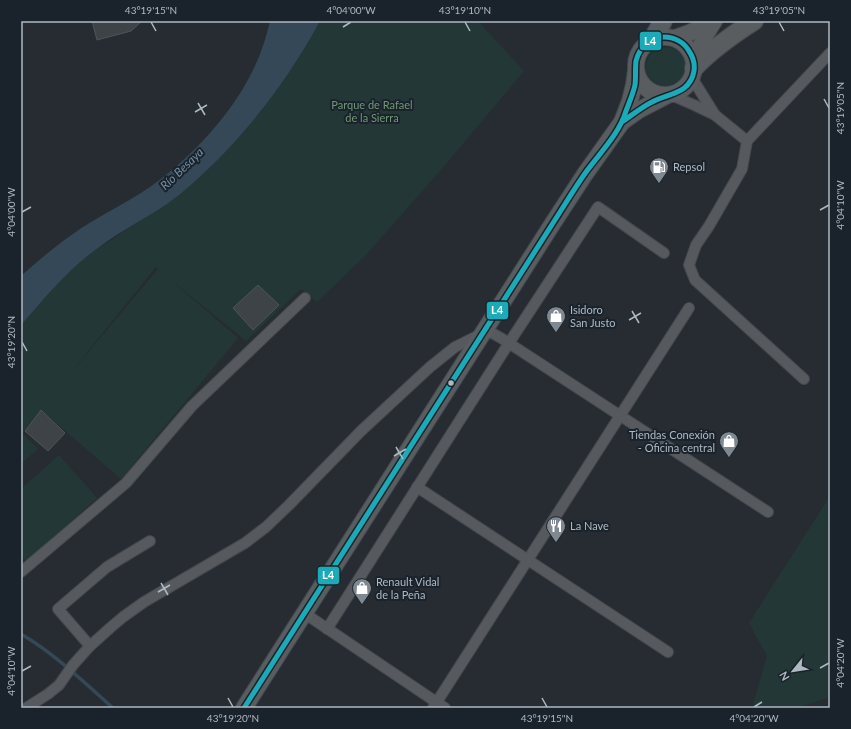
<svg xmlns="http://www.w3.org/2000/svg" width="851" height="729" font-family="Lato,sans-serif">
  <rect width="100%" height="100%" fill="#262c31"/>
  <g fill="#243737" fill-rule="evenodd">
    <path d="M320,21H478L524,71L440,171L364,257L317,302L301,289L246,341L165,275L238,338L121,479L41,410L22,433L38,449L21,464V325C43,300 65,274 91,253L175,198L200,177L223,154L244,132L268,101L296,61ZM156,267L158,269L64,381Z"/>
    <circle cx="666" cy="67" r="20"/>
    <path d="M59,455L97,498L26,561L21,556V489Z"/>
    <path d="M830,496V697L797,708H752L767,656L749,623Z"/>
  </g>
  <path fill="#354858" d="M270,21H320C284,87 237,147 179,195C154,215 124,228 98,248C68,269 45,298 21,325V276C40,259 59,243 80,229C103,214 128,202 150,187C190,159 232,114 253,70C261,54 266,38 270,21Z"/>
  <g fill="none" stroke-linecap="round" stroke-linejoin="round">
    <path stroke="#354858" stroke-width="3.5" d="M21,634C55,654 84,682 113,708"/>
  </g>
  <g fill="#3e4348" stroke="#4e5459">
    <path d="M92,21H142L131,31L97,40Z"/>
    <path d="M258,285L279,305L253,330L233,308Z"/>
    <path d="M41,410L65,433L48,451L25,431Z"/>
  </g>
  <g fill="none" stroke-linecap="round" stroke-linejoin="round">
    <g stroke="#44484c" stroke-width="12">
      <g id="minor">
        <path d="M692,78L715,115"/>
        <path d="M671,95L694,105L715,115L747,141L742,169L709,226L696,245L689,265L695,280L804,379"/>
        <path d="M747,141L830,53"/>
        <path d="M417,487L668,652"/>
        <path d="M21,572L126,483L192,406L305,298"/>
        <path d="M304,613L445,708"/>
        <path d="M327,629L509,343L598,207L664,253"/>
        <path d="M90,646L58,609L107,567L150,541"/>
        <path d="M26,708L48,694L59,685L73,665L90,646L110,628L123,617L144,602L245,543L266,527L289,505L361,431L430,367L455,347L483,333H492L501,338L768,512"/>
        <path d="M433,708L689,308"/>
      </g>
    </g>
    <g stroke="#43484d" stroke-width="18">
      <g id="trunk">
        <circle cx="665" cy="66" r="29"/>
        <path d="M675,38L689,33L714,21"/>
        <path d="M694,62L706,34L714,21"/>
        <path d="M622,122L639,110L666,96"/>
        <path d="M244,708L553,223L585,174L622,122L630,101L634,85L636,70"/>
      </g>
    </g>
    <g stroke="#43484d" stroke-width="20">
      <g id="motorway">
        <path d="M652,40L663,21"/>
        <path d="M694,68C712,49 732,35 754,21"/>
      </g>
    </g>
    <use href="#minor" stroke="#565a5f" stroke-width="10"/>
    <use href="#trunk" stroke="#595d60" stroke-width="16"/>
    <use href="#motorway" stroke="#5a5d60" stroke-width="18"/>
    <g stroke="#1a232b" stroke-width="8">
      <path id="bus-1" d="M244,708L553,223C564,206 574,189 586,172C600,153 619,134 626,111C629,103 633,94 635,85C636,77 635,69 636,61C639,48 650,37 664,37C674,37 684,42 689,51C693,57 695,64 694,71C690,94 669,93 652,102C642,107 632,115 622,122"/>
    </g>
    <use href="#bus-1" stroke="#1babb8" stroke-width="5"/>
  </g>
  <path fill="none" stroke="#afb9c3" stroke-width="1.5" d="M151,22L156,31M465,22L470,31M779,22L784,31M343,27L351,22M824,99L829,108M198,103L205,115M195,112L207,105M820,210L829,205M22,212L31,207M632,311L639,323M629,320L641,313M22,342L27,351M396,447L403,459M394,456L406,449M161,583L168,595M158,592L170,585M820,668L829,663M22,671L31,666M228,698L233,707M542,698L547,707M754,707L762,702"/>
  <defs>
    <g id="fuel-pin" transform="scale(1)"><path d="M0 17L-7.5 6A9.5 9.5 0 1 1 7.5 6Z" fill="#7f8890" stroke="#1a232b"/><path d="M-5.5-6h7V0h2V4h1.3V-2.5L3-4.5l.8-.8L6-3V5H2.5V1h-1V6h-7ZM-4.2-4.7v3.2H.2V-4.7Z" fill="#fff"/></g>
    <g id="shop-pin" transform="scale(1)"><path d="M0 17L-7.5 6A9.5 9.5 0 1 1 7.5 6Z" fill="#7f8890" stroke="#1a232b"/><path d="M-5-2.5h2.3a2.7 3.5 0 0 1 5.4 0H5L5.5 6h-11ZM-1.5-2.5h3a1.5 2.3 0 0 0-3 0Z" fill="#fff"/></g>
    <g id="restaurant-pin" transform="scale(1)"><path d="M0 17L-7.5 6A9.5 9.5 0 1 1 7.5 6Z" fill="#7f8890" stroke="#1a232b"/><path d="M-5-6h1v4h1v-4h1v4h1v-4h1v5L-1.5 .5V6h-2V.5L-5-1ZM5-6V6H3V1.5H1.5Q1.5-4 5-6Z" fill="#fff"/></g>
  </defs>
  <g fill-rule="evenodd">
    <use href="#fuel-pin" x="659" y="167"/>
    <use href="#shop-pin" x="556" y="316"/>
    <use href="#shop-pin" x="729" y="441"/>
    <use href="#restaurant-pin" x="556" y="526"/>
    <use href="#shop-pin" x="362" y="588"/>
  </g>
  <circle fill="#afb9c3" stroke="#1a232b" stroke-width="1.5" cx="451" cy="383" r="3.5"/>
  <g text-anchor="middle" stroke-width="4" stroke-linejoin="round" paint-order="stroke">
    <g font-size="11" fill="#709774" stroke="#1a232b">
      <text x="372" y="109">Parque de Rafael<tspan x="372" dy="13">de la Sierra</tspan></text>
    </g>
    <g font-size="11" fill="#afb9c3" stroke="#1a232b" text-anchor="start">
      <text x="673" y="171">Repsol</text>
      <text x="570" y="314">Isidoro<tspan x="570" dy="13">San Justo</tspan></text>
      <text x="715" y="439" text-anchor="end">Tiendas Conexión<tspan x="715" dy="13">- Oficina central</tspan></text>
      <text x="570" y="530">La Nave</text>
      <text x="376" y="586">Renault Vidal<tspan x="376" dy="13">de la Peña</tspan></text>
    </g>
    <g font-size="12" font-style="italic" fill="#718ea5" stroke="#1a232b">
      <text transform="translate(182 169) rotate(-44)" y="4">Río Besaya</text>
    </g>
  </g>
  <g stroke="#1a232b" stroke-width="1.5">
    <rect x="639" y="31" width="23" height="20" rx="4" fill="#1babb8"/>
    <rect x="486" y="301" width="23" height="19" rx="4" fill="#1babb8"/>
    <rect x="317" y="566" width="23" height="19" rx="4" fill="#1babb8"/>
  </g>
  <g font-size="11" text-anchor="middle" font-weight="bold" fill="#fff">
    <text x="650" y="45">L4</text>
    <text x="497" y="314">L4</text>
    <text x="328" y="579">L4</text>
  </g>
  <rect width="851" height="729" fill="none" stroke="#1a232b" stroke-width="44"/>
  <g transform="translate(793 671) rotate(240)" stroke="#1a232b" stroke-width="3" paint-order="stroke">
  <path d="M0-3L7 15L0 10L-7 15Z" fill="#afb9c3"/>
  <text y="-6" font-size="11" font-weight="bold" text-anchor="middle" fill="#afb9c3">N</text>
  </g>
  <rect x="22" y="22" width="807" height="685" fill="none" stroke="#afb9c3" stroke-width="1.5"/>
  <g font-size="10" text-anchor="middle" fill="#afb9c3">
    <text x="151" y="14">43°19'15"N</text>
    <text x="351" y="14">4°04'00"W</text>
    <text x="465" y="14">43°19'10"N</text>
    <text x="779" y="14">43°19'05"N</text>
    <text transform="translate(840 108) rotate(-90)" y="4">43°19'05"N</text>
    <text transform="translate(840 205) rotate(-90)" y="4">4°04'10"W</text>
    <text transform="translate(11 212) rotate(-90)" y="4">4°04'00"W</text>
    <text transform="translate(11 342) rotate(-90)" y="4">43°19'20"N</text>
    <text transform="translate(840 663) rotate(-90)" y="4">4°04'20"W</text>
    <text transform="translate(11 671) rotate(-90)" y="4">4°04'10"W</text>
    <text x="233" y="722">43°19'20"N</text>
    <text x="547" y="722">43°19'15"N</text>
    <text x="754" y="722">4°04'20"W</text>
  </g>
</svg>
